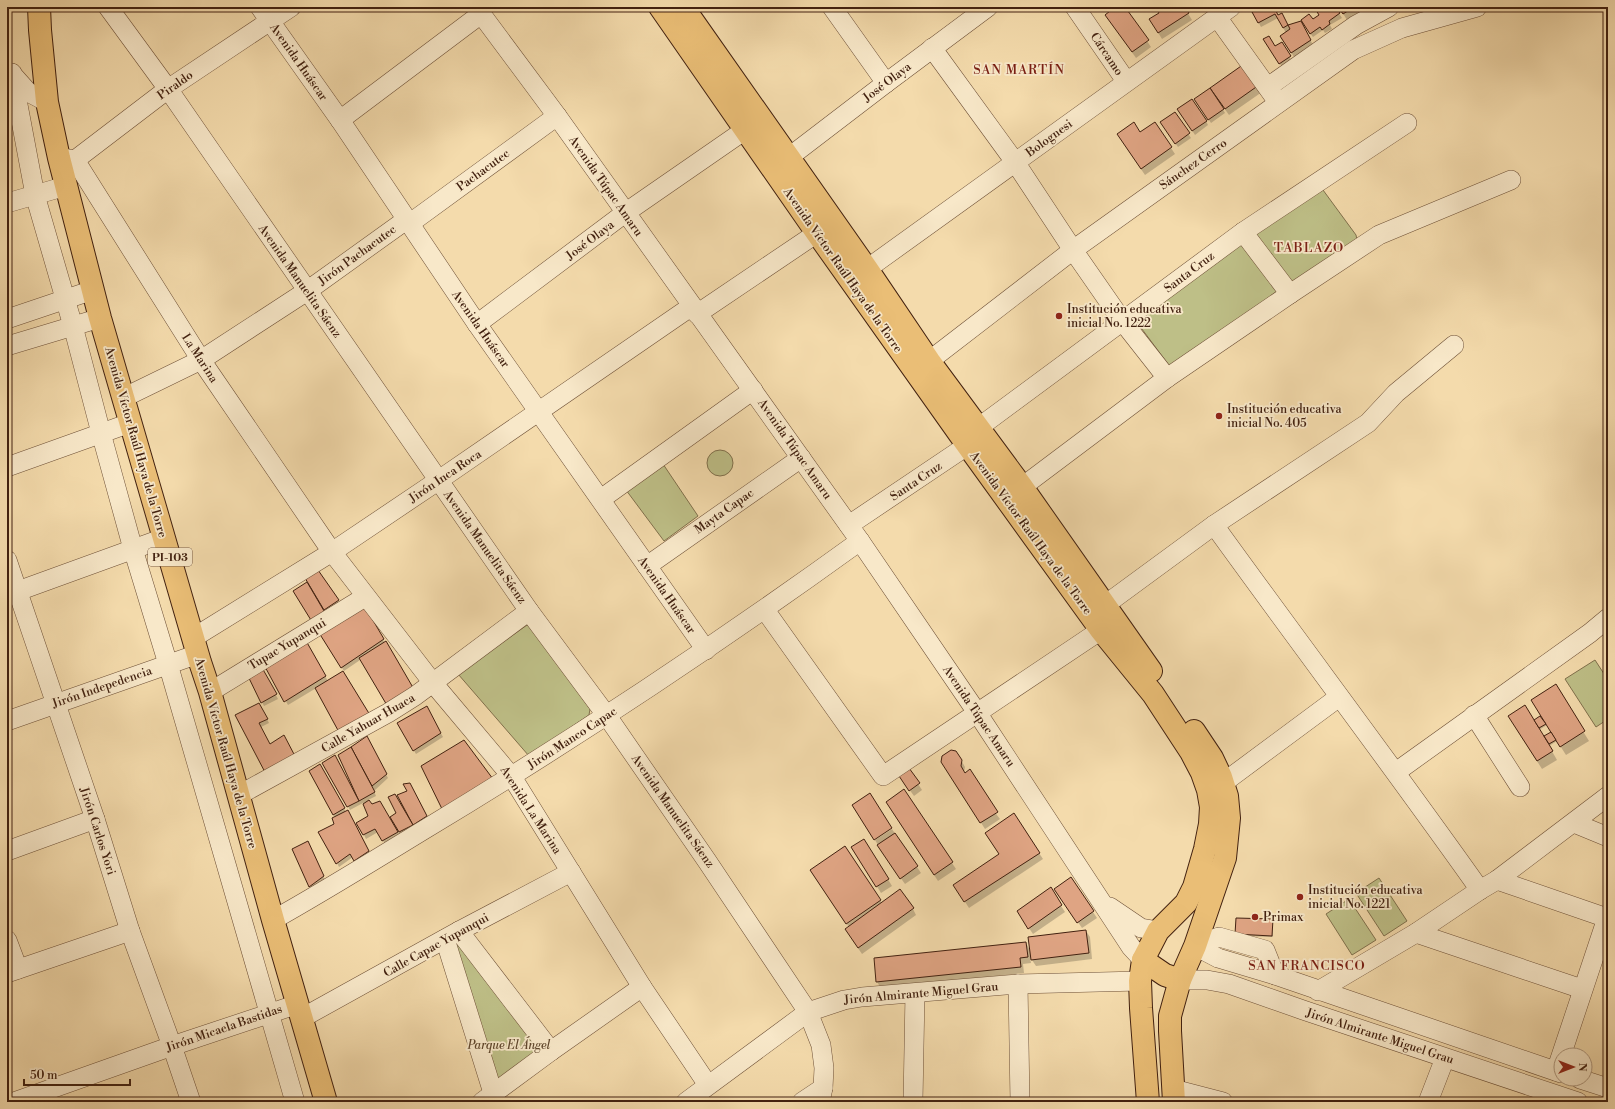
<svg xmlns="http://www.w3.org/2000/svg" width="1615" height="1109" font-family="'Libre Bodoni',serif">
  <rect width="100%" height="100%" fill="#f4dbac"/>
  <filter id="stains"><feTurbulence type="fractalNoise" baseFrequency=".005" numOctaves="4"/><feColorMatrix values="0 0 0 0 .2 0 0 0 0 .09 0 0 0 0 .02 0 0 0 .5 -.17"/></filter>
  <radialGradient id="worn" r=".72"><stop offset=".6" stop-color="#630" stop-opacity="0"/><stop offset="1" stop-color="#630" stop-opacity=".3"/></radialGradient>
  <g fill="#bebf87" stroke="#80704c">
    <path d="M1323,190L1356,235L1357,240L1292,283L1254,231Z"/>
    <path d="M1239,242L1279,290L1171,368L1136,321Z"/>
    <circle cx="720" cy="463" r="13"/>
    <path d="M663,464L698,516L664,541L626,490Z"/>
    <path d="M527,625L532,627L590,709L589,715L529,756L458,674Z"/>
    <path d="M1595,660L1608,680V719L1596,727L1565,679Z"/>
    <path d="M1379,878L1407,921L1384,936L1356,893Z"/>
    <path d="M1349,899L1376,940L1352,955L1326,914Z"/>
    <path d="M461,938L545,1051L495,1086L451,945Z"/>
  </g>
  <g fill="#0003" fill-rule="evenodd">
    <path d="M1117,7H1124L1151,47L1136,58L1110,21Z"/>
    <path d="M1157,7H1184L1192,20L1162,39L1154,26L1160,13Z"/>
    <path d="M1263,7H1273L1278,16L1281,14L1288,26L1302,22L1309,16L1312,21L1320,15L1315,7H1323L1325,10L1330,7H1335L1342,18L1330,25L1332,29L1325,33L1323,30L1313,37L1303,24H1302L1313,45L1294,57L1281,36L1286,33L1278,18L1261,27L1253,12Z"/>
    <path d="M1339,7H1366L1347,20Z"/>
    <path d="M1265,40L1275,48L1282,44L1292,61L1282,67Z"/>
    <path d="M1244,66L1262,92L1229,115L1222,105L1221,106L1225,113L1211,123L1198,103L1216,96L1211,89Z"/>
    <path d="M1174,113L1191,138L1178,147L1163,126Z"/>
    <path d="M1181,113L1206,121L1208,125L1195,135Z"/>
    <path d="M1155,124L1175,154L1145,175L1122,141L1140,134Z"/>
    <path d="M318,571L340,605L360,602L385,643L344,671L294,591L309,582Z"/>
    <path d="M304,641L328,681L288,705L265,664Z"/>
    <path d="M261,667L278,699L264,706L262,702Z"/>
    <path d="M1555,686L1589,741L1566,755L1557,741L1549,746L1557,760L1542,769L1514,725L1534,721L1542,716ZM1547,725L1552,733L1544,738L1539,730Z"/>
    <path d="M259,704L269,723L261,727L237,716Z"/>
    <path d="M426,707L443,737L416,754L398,724Z"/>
    <path d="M367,738L388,778L374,791L376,796L368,800L372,805L389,818L397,814L395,795L401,804L412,788L429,820L385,844L378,832L366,839L358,823L369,817L363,803L350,810L323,763L354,792L356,791L339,756Z"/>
    <path d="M961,760L965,767L964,772L1000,819L985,829L946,768Z"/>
    <path d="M320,765L346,812L350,815L371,855L357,864L353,857L339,867L337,863L335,817L310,772Z"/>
    <path d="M909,770L922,790L914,796L904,782Z"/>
    <path d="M904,791L956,869L938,881L890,808Z"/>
    <path d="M892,829L921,873L905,884L882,852L875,840Z"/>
    <path d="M864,840L892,886L881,893L853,847Z"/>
    <path d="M309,846L325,880L312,891L293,850Z"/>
    <path d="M845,848L882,903L913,909L916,915L862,954L849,935V927L815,877Z"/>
    <path d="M1039,853L1043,859L969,908L958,891Z"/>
    <path d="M1070,878L1097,918L1082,928L1059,895Z"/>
    <path d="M1050,889L1065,912L1033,934L1022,918Z"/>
    <path d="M1272,920L1273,937L1237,936Z"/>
    <path d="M1086,931L1090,937L1092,959L1036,966L1030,957L1031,963L1023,964L1024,973L881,988L877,982L1026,943L1031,952Z"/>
  </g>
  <g fill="#dfa483" stroke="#422110">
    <path d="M1115,7H1125L1149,40L1132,52L1105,15Z"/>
    <path d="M1156,7H1186L1189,13L1158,33L1149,19L1159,13Z"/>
    <path d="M1261,7H1274L1278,15L1282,13L1288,25L1283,28L1275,14L1258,23L1252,12Z"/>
    <path d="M1314,7H1324L1326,9L1328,7H1336L1340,13L1329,21L1330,24L1322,30L1320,27L1310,34L1301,20L1309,14L1313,19L1319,15Z"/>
    <path d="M1338,7H1354L1343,14Z"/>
    <path d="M1301,21L1311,40L1291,53L1280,36L1290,29L1288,25Z"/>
    <path d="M1269,36L1275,46L1282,42L1291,56L1279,64L1263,39Z"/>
    <path d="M1244,64L1259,85L1225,109L1210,88Z"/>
    <path d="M1210,88L1224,109L1208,120L1194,99Z"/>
    <path d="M1192,99L1207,121L1192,131L1177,109Z"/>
    <path d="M1175,112L1190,133L1175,144L1160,122Z"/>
    <path d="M1134,122L1140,132L1155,122L1172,147L1141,169L1117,134Z"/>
    <path d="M318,570L339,600L324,610L305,578Z"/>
    <path d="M307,582L327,616L314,625L293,591Z"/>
    <path d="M361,600L384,639L341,668L316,628Z"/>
    <path d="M305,639L326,676L284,702L263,663Z"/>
    <path d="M386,641L415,691L388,707L359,658Z"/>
    <path d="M261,666L277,694L261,703L247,674Z"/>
    <path d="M343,671L370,715L340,734L315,688Z"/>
    <path d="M1556,684L1585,731L1560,747L1531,700Z"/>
    <path d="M259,703L268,719L259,723L270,744L284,735L296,758L267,776L235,715Z"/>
    <path d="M1525,705L1553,751L1537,761L1508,716Z"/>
    <path d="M427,706L441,733L413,751L397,723Z"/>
    <path d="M1540,716L1546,724L1539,728L1534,720Z"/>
    <path d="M1551,732L1556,740L1549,744L1544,736Z"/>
    <path d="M367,736L387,774L372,786L351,747Z"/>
    <path d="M464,740L493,779L443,811L421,766Z"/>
    <path d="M351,747L375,792L359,801L338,755Z"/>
    <path d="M951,750L956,751L962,760L961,766L965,773L970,769L998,812L980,823L941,762L942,756Z"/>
    <path d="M335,755L359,801L347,807L322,763Z"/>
    <path d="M320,764L345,808L333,815L309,771Z"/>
    <path d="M909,768L920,783L909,791L899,776Z"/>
    <path d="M410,783L427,816L413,825L397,795L407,791L403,784Z"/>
    <path d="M904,789L953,862L934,875L886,802Z"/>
    <path d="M870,793L892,828L874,840L852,805Z"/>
    <path d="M395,794L413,825L399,832L390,817L396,813L388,797Z"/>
    <path d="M369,800L372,804L380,801L398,832L382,841L375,829L363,835L356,823L368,816L363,804Z"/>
    <path d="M348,810L369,851L354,861L350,854L336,864L318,832L334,824L332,818Z"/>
    <path d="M1014,813L1040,853L964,902L953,885L999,854L985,833Z"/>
    <path d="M895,833L918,866L900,879L877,845Z"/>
    <path d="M864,839L889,879L876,887L851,847Z"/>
    <path d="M308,841L324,876L309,887L292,849Z"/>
    <path d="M845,846L881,900L846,924L810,870Z"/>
    <path d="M1071,877L1094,911L1077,923L1054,889Z"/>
    <path d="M1051,887L1062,905L1028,929L1017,911Z"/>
    <path d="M900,889L914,908L858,948L845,929Z"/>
    <path d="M1236,918L1273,919L1272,936L1235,934Z"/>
    <path d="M1086,930L1089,953L1031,960L1028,937Z"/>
    <path d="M1026,942L1028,957L1020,958L1021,967L876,982L874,958Z"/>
  </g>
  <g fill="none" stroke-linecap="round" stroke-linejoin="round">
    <g stroke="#6e5037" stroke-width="20">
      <g id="minor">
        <path d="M108,7L168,89L529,611L607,716L707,861L808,1012L821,1045L824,1068L823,1088L820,1102"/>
        <path d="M260,7L340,120L477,324L706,650"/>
        <path d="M476,7L557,116L860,541L978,714L1131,947L1143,960"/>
        <path d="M832,7L886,83"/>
        <path d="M1075,7L1126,81"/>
        <path d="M1217,17L1275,98"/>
        <path d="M932,48L1015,162L1073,250L1123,322L1167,378"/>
        <path d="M11,73L28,92L47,102"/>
        <path d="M12,73L35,195L73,326L101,433L133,549L168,664L295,1102"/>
        <path d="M1268,87L1356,25L1389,7"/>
        <path d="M340,120L481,14"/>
        <path d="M62,158L75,160L168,89L291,7"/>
        <path d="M788,158L886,83L988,7"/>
        <path d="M75,160L201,360L332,552L433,683L512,777L642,987L708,1085"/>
        <path d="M7,203L66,186"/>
        <path d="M409,224L557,116"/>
        <path d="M1243,232L1290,294"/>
        <path d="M867,269L1231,7"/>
        <path d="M697,314L817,233"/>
        <path d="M7,319L93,290"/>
        <path d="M477,324L625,213L745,130"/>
        <path d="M7,346L100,318"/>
        <path d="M929,361L1073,250L1353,50L1402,28L1477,7"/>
        <path d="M123,398L201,360L307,291L406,220"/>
        <path d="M978,428L1243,232L1407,123"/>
        <path d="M7,467L130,423"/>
        <path d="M1022,487L1167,378L1290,294L1379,235L1511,180"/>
        <path d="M601,499L753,390"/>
        <path d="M849,525L980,437"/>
        <path d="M1214,525C1302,647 1393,767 1480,890"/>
        <path d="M7,560L95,819L130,931L172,1046L191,1102"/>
        <path d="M647,566L801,458"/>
        <path d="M7,595L164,538"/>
        <path d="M1105,605L1214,525L1368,423L1396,393L1454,345"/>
        <path d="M765,610L883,776L1101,630"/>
        <path d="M193,638L332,552L439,480L692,306"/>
        <path d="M210,692L365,597"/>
        <path d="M1474,715L1520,787"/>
        <path d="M7,721L198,654"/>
        <path d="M1396,772L1590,633L1608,618"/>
        <path d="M1223,783L1339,697"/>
        <path d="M239,795L388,713L415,696L529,611"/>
        <path d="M1574,823L1608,837"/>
        <path d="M7,851L95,819"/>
        <path d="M1497,880L1607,918"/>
        <path d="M1110,907L1141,928L1158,931"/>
        <path d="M273,920C325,891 376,859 427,828C576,738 719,643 860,541"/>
        <path d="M459,931L551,1051"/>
        <path d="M1416,933L1582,989"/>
        <path d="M445,939L493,1093"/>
        <path d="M7,940L18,969"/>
        <path d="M1195,946L1218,958L1275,975L1561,1073"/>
        <path d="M1195,946L1219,937L1265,950L1275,975"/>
        <path d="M7,973L130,931"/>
        <path d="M1180,980H1207L1229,984L1303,1010L1578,1102"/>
        <path d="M1018,984L1020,1102"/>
        <path d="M1318,991L1416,933L1480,890L1497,880L1608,796"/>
        <path d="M302,1018L459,931L571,872"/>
        <path d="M1556,1071L1608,915"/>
        <path d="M1580,1079L1608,1088"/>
        <path d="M1173,1089L1223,1102"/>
        <path d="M14,1102L172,1046L298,1004"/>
        <path d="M482,1102L551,1051L642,987"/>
        <path d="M686,1102L808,1012L844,1000L862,997L1018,984L1140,981"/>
        <path d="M802,1102L823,1088"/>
        <path d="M913,1102L915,993"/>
        <path d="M1428,1102L1445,1058"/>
      </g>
    </g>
    <g stroke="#422110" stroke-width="24">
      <g id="major">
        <path d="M39,7L40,30L47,102L59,158L100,318L200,662L210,692L273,920L326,1102"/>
        <path d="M660,7L817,233L968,446L1101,630L1153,694L1191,752L1202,773L1208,790L1211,807L1210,824L1205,849L1194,887L1186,903L1158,931L1143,960L1140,981L1141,1008L1148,1102"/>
        <path d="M683,7L867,269L929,361L1022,487L1151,671"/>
        <path d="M1143,960L1165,975L1180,980"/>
        <path d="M1174,1102L1170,1031V1016L1180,980L1195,946L1225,858L1229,818L1227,796L1221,777L1212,758L1194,731"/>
      </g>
    </g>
    <use href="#minor" stroke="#f8e8c9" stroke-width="19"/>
    <use href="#major" stroke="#eabe76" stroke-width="22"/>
  </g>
  <g fill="#8f2418" stroke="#f8e8c9" stroke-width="1.5">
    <circle cx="1059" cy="316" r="4"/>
    <circle cx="1219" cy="416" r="4"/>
    <circle cx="1300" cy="897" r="4"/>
    <circle cx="1255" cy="917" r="4"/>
  </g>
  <g text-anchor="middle" stroke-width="3.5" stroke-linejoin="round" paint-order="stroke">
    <rect fill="#f8e8c9" stroke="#795d48" stroke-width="1" x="148" y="548" width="44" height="18" rx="3"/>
    <g font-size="11" font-weight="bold" fill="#422110">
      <text x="170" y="561">PI-103</text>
    </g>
    <g font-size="12" fill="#422110" stroke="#f8e8c9">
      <text transform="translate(1107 54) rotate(56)" y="4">Cárcamo</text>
      <text transform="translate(299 62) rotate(55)" y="4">Avenida Huáscar</text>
      <text transform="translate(887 82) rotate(-37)" y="4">José Olaya</text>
      <text transform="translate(175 85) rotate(-35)" y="4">Piraldo</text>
      <text transform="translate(1049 138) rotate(-36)" y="4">Bolognesi</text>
      <text transform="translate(1193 164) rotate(-35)" y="4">Sánchez Cerro</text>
      <text transform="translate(483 170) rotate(-36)" y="4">Pachacutec</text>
      <text transform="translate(606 186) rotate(55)" y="4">Avenida Túpac Amaru</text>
      <text transform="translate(590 240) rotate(-37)" y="4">José Olaya</text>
      <text transform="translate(357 255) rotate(-36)" y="4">Jirón Pachacutec</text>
      <text transform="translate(843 270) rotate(55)" y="4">Avenida Víctor Raúl Haya de la Torre</text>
      <text transform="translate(1189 272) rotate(-37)" y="4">Santa Cruz</text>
      <text transform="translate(300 281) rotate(55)" y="4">Avenida Manuelita Sáenz</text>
      <text transform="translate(481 329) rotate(55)" y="4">Avenida Huáscar</text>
      <text transform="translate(200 358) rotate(57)" y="4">La Marina</text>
      <text transform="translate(136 442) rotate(74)" y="4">Avenida Víctor Raúl Haya de la Torre</text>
      <text transform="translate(795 449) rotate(55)" y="4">Avenida Túpac Amaru</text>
      <text transform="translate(445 476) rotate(-34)" y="4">Jirón Inca Roca</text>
      <text transform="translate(916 481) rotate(-34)" y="4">Santa Cruz</text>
      <text transform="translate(724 511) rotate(-35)" y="4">Mayta Capac</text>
      <text transform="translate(1031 533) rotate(54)" y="4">Avenida Víctor Raúl Haya de la Torre</text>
      <text transform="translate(485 547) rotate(55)" y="4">Avenida Manuelita Sáenz</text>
      <text transform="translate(667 595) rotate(55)" y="4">Avenida Huáscar</text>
      <text transform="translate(287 644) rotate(-31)" y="4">Tupac Yupanqui</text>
      <text transform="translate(102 687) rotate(-19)" y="4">Jirón Indepedencia</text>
      <text transform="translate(979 716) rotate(56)" y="4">Avenida Túpac Amaru</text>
      <text transform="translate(368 723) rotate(-30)" y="4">Calle Yahuar Huaca</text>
      <text transform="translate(572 738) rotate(-33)" y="4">Jirón Manco Capac</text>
      <text transform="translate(226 753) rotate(74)" y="4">Avenida Víctor Raúl Haya de la Torre</text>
      <text transform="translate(531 810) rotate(57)" y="4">Avenida La Marina</text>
      <text transform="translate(673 811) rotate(55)" y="4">Avenida Manuelita Sáenz</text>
      <text transform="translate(98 831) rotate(72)" y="4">Jirón Carlos Yori</text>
      <text transform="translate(436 945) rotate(-29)" y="4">Calle Capac Yupanqui</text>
      <text transform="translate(921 993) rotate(-5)" y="4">Jirón Almirante Miguel Grau</text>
      <text transform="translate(224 1028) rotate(-19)" y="4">Jirón Micaela Bastidas</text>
      <text transform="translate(1380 1036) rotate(18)" y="4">Jirón Almirante Miguel Grau</text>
    </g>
    <g font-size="12" fill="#422110" stroke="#f8e8c9" text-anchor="start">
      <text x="1067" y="313">Institución educativa<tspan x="1067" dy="14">inicial No. 1222</tspan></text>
      <text x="1227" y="413">Institución educativa<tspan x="1227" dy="14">inicial No. 405</tspan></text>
      <text x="1308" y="894">Institución educativa<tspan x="1308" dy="14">inicial No. 1221</tspan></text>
      <text x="1263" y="921">Primax</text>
    </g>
    <g font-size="12" font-style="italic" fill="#61482e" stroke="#f8e8c9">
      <text x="509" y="1049">Parque El Ángel</text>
    </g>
    <g font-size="13" letter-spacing="1" fill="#7a1f14" stroke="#f8e8c9">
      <text x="1019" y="74">SAN MARTÍN</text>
      <text x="1309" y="252">TABLAZO</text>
      <text x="1307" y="970">SAN FRANCISCO</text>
    </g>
  </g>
  <rect width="1615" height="1109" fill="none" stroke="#f4dbac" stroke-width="24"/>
  <rect x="8" y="8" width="1599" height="1093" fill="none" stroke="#422110" stroke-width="2"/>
  <rect x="12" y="12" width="1591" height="1085" fill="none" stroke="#422110"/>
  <g transform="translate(1573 1067) rotate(90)"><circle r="19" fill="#f8e8c9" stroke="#af987f"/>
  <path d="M0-3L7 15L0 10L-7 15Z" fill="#8f2418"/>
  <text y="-6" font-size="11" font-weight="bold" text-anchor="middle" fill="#422110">N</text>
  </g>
  <path d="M24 1079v6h106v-6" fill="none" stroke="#422110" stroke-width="2"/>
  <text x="30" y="1079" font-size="12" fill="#422110" stroke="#f8e8c9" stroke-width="3" paint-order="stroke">50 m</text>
  <rect width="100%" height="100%" filter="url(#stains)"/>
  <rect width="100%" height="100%" fill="url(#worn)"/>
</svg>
